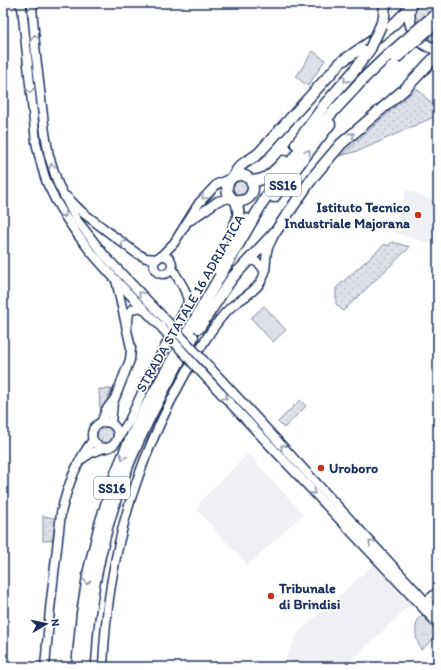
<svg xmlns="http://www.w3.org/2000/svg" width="441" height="670" font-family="Itim,sans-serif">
  <defs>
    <pattern id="grass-dots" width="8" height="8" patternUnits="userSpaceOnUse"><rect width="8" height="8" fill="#dee1e7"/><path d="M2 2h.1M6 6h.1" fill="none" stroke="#bec1c9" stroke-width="1.8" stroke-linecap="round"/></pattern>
    <pattern id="park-tufts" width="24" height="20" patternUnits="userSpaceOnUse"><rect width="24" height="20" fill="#dee1e7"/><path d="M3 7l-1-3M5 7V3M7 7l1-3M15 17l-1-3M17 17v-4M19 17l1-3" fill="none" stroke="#bec1c9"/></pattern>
  </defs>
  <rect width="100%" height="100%" fill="#fff"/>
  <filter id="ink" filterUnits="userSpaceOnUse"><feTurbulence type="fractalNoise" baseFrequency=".025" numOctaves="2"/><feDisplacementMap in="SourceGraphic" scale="8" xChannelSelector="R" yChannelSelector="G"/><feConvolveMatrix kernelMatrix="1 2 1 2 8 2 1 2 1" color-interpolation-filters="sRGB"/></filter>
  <g filter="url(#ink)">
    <g fill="#eff0f4">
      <path d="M407,189L438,203V247L392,231Z"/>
      <path d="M248,454L303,514L248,565L197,510L200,502L207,494Z"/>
      <path d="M374,564L411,604L350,662L347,667H299L286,658L298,633Z"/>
    </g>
    <g fill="url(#grass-dots)" stroke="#7c88a2">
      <path d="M418,3H438V42C420,39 410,19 418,3Z"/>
      <path d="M417,88L438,111V115L361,150L340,156Z"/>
      <circle cx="240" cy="188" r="9"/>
      <path d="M392,242L410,247L343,311L336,304V288L385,244L387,246Z"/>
      <path d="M99,389H112L103,408H100Z"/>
      <path d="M300,400L306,406L284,428L278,422Z"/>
      <circle cx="105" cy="436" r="9"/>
      <path d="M43,516L55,518L56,521L54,540L43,541Z"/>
    </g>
    <path fill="url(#park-tufts)" stroke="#7c88a2" d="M422,615L438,635L421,650C416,640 412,624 422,615Z"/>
    <g fill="#dee1e7" stroke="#7c88a2">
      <path d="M313,51L325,60L308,86L296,77Z"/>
      <path d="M264,306L286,330L273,342L251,318Z"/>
    </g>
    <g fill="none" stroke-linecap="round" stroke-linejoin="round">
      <g stroke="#1b2f5e" stroke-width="11">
        <g id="secondary">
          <path d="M19,3L22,7L36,142C39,156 42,170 47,183C72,240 120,284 162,328"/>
          <path d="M34,3L32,7L36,56L45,133L49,156L58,184L76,219L105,256L168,322"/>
          <path d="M67,197L82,212L136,253L146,258L157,259"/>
          <path d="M191,220L218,201L231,198"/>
          <circle cx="163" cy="265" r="9"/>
          <path d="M160,257L174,243L199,203L217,184L229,179"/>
          <path d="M248,260C257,261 260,263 265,272"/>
          <path d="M128,322L129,312L133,309L142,307"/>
          <path d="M203,360L438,615"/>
          <path d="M198,369L438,624"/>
          <circle cx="105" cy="435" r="13"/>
          <path d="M101,423L106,410L113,401"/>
          <path d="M111,423L113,403L130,360L131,348L116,280"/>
          <path d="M117,440L129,421L153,369L188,303C188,290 177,279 172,267"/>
          <path d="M82,459L91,453L104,448"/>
          <path d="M422,606L438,591"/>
          <path d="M45,667L50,609L61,513C67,488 77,460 93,440"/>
          <path d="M103,667C108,544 140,446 204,342C212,329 221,316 232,306C241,299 253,293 260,283C267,274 265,262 267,251C268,246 271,242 273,237"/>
        </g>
      </g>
      <g stroke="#1b2f5e" stroke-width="13">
        <g id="highway">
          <path d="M410,7C407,26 416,46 438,49"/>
          <path d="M381,25L384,17L385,3"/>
          <path d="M296,144L326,103L354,71L370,49"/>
          <circle cx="240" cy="188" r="13"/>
          <path d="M235,175C238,164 249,161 258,154C262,150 265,146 269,142L341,62L389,29L410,8"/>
          <path d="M251,180C265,183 275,170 284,161"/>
          <path d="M274,197L330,124"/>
          <path d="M233,229C239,217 240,214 236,201"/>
          <path d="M217,269L246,219"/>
          <path d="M199,328L232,278L276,231L313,177L341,144L406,88L438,54"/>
          <path d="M77,667L82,613L89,570L100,524L116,473L128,444L143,412L206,300L266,197L306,141L366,76L386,57"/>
          <path d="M85,667C87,649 87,630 90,612C98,553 114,494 139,440C155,404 174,371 193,337"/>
        </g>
      </g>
      <use href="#secondary" stroke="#fff" stroke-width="8"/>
      <use href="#highway" stroke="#fff" stroke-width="10"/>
      <g stroke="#1b2f5e" stroke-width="11" stroke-linecap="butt">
        <g id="secondary-bridge">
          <path d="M168,322L203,360"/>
          <path d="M162,328L198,369"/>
        </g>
      </g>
      <g stroke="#1b2f5e" stroke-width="13" stroke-linecap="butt">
        <g id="highway-bridge">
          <path d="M370,49L381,25"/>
          <path d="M386,57L438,12"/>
          <path d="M395,59L438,21"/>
        </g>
      </g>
      <use href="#secondary-bridge" stroke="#fff" stroke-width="8"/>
      <use href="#highway-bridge" stroke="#fff" stroke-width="10"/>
    </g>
    <defs><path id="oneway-chevron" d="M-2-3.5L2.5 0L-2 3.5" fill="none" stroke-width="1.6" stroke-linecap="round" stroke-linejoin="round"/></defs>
    <g stroke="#8d97ae">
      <use href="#oneway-chevron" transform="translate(35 37) rotate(-94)"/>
      <use href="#oneway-chevron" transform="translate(346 80) rotate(131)"/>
      <use href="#oneway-chevron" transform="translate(30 91) rotate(84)"/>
      <use href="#oneway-chevron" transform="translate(352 135) rotate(-40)"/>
      <use href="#oneway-chevron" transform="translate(308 152) rotate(-53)"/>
      <use href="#oneway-chevron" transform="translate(52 166) rotate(-106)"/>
      <use href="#oneway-chevron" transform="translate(204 197) rotate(134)"/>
      <use href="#oneway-chevron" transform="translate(64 215) rotate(58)"/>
      <use href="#oneway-chevron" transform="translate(123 243) rotate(-143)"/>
      <use href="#oneway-chevron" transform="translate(141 294) rotate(-133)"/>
      <use href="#oneway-chevron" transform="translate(225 397) rotate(46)"/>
      <use href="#oneway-chevron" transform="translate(283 447) rotate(-132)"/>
      <use href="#oneway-chevron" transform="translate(123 457) rotate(112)"/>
      <use href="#oneway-chevron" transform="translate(313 492) rotate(48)"/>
      <use href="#oneway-chevron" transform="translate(371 543) rotate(-133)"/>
      <use href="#oneway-chevron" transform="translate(87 582) rotate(99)"/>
    </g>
  </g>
  <g fill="#c8321e" stroke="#fff" stroke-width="1.5">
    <circle cx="418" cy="215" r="4"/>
    <circle cx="321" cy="468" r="4"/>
    <circle cx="271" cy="596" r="4"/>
  </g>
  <g text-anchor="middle" stroke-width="3.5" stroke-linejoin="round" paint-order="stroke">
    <g fill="#fff" stroke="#5f6d8e" stroke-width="1">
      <rect x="265" y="174" width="36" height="22" rx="3"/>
      <rect x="94" y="477" width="36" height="22" rx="3"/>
    </g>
    <g font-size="13" font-weight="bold" fill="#1b2f5e">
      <text x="283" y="190">SS16</text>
      <text x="112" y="493">SS16</text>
    </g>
    <g font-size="14" font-weight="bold" fill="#1b2f5e" stroke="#fff" text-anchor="start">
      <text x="410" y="212" text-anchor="end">Istituto Tecnico<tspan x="410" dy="16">Industriale Majorana</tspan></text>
      <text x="329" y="473">Uroboro</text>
      <text x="279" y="593">Tribunale<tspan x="279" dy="16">di Brindisi</tspan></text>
    </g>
    <g font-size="14" fill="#1b2f5e" stroke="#fff">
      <text transform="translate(190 303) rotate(-60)" y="5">STRADA STATALE 16 ADRIATICA</text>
    </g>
  </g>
  <rect width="441" height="670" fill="none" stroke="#fff" stroke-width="16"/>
  <rect x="8" y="8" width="425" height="654" fill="none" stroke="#1b2f5e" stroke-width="1.5" filter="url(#ink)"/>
  <g transform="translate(46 624) rotate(81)" stroke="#ffffff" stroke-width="3" paint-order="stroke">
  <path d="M0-3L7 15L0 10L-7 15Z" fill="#1b2f5e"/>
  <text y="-6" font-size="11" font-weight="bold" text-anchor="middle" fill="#1b2f5e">N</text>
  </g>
</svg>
